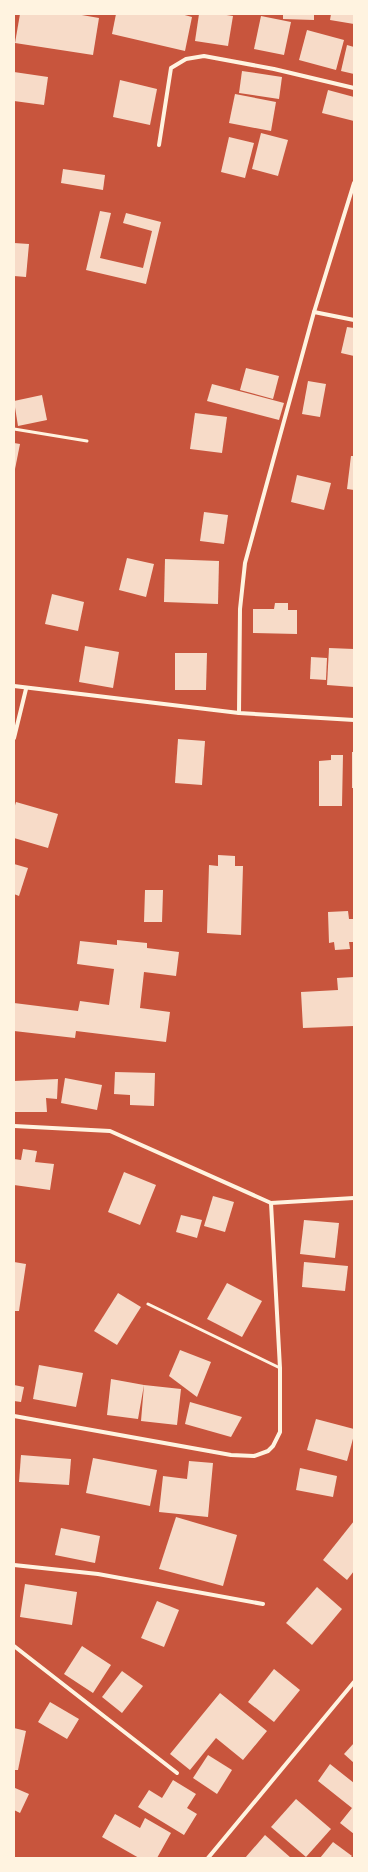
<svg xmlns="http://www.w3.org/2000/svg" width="368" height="1872" font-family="'DejaVu Sans',sans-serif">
  <rect width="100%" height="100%" fill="#c8553d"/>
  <g fill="#f7dbc8">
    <path d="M20,14H76L99,18L93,55L15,43Z"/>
    <path d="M116,14H181L192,17L185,51L112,34Z"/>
    <path d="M199,14H220L233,16L228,46L195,41Z"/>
    <path d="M283,14H314V20L283,19Z"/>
    <path d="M331,14H354V24L330,20Z"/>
    <path d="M261,16L291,22L284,55L254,49Z"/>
    <path d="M307,30L344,40L336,70L299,60Z"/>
    <path d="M347,45L354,47V74L341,71Z"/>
    <path d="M242,71L282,77L279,99L239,93Z"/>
    <path d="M14,72L48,77L44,105L14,101Z"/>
    <path d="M120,80L157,89L150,125L113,117Z"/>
    <path d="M328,90L354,97V121L322,113Z"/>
    <path d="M235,94L276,102L271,131L229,123Z"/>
    <path d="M261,133L288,140L278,176L252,169Z"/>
    <path d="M229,137L254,143L245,178L221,172Z"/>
    <path d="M63,169L105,175L103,190L61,183Z"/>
    <path d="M100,211L111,213L100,258L143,268L152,231L123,223L126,213L161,222L146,284L86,270Z"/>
    <path d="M14,243L29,244L26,277L14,276Z"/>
    <path d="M347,327L354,328V356L341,353Z"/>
    <path d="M246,368L279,376L273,399L240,390Z"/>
    <path d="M308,381L326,384L320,417L302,414Z"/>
    <path d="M212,384L284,403L279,420L207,401Z"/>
    <path d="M42,395L47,420L18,426L14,401Z"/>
    <path d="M195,413L227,417L222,453L190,449Z"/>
    <path d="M14,443L20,444L15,469H14Z"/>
    <path d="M351,456H354V490L347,489Z"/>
    <path d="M297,475L331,483L324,510L291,502Z"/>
    <path d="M204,512L228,515L224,544L200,541Z"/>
    <path d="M127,558L154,564L146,597L119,590Z"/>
    <path d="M165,559L219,561L218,604L164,602Z"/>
    <path d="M52,594L84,602L78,631L45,624Z"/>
    <path d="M275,603H288V610H297V634L253,633V609H274Z"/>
    <path d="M85,646L119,652L113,688L79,682Z"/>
    <path d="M329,648L354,649V687L327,685Z"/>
    <path d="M175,653H207L206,690H175Z"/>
    <path d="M311,657L327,658L326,680L310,679Z"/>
    <path d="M178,739L205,741L202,785L175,783Z"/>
    <rect x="352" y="752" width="2" height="36"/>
    <path d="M331,755H343L342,806H319V761L331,760Z"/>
    <path d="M16,802L58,814L48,848L14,838V809Z"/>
    <path d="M218,855L235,856V866H243L241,935L207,933L209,865L218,866Z"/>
    <path d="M14,864L28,868L19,896L14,894Z"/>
    <path d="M145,890H163L162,922H144Z"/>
    <path d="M348,911L349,919H354V942H349L350,949L335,950L334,942L329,943L328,912Z"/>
    <path d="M117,940L147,943V948L179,952L176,976L144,972L140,1008L170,1012L166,1042L76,1031L75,1038L14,1031V1003L78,1011L80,1001L109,1005L114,969L77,964L80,941L117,945Z"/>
    <path d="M354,977V1026L303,1028L301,992L338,990L337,978Z"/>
    <path d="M115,1072L155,1073L154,1106L130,1105V1095L114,1094Z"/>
    <path d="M65,1078L102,1085L97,1110L61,1103Z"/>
    <path d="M58,1079L57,1099L46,1098L47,1112H14V1081Z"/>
    <path d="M23,1149L37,1151L35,1162L54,1164L50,1190L14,1185V1159L21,1160Z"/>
    <path d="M124,1172L156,1185L140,1225L108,1212Z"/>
    <path d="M213,1196L234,1202L225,1232L204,1226Z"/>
    <path d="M181,1215L202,1220L197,1238L176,1232Z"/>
    <path d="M304,1220L339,1223L335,1258L300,1254Z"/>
    <path d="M14,1262L26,1264L19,1311H14Z"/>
    <path d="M304,1262L348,1266L345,1291L302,1287Z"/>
    <path d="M227,1283L262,1301L242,1337L207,1319Z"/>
    <path d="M118,1293L141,1307L117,1345L94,1331Z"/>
    <path d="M180,1350L211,1362L197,1397L169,1376Z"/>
    <path d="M39,1365L83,1373L76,1407L33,1399Z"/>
    <path d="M111,1379L144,1385L181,1389L177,1425L141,1421L144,1385L138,1419L107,1415Z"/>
    <path d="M14,1385L24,1387L21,1402L14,1401Z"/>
    <path d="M190,1402L242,1417L231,1437L185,1424Z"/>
    <path d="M316,1419L354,1429V1435L347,1461L307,1450Z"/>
    <path d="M21,1455L71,1459L69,1485L19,1482Z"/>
    <path d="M93,1458L157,1470L150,1506L86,1493Z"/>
    <path d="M189,1461L213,1463L208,1517L159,1512L163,1476L187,1479Z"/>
    <path d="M300,1468L337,1476L333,1497L296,1490Z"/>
    <path d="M176,1517L237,1535L223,1586L159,1569Z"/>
    <path d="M354,1521V1571L347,1580L323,1560Z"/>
    <path d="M61,1528L100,1536L95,1563L55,1555Z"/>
    <path d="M25,1584L77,1592L72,1625L20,1617Z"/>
    <path d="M317,1587L342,1609L312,1645L286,1623Z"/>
    <path d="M157,1601L179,1610L164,1647L141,1638Z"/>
    <path d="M82,1646L111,1665L93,1693L64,1674Z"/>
    <path d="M274,1669L300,1690L274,1722L248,1702Z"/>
    <path d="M122,1671L143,1686L122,1713L102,1697Z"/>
    <path d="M220,1693L267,1731L243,1760L216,1738L190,1770L170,1754Z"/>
    <path d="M50,1702L79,1719L67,1739L38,1722Z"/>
    <path d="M14,1728L26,1731L18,1770H14Z"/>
    <path d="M354,1743V1763L344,1754Z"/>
    <path d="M208,1755L232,1770L217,1794L193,1778Z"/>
    <path d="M330,1764L354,1783V1834L340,1823L352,1808L318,1781Z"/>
    <path d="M173,1780L196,1794L187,1808L197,1814L184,1835L138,1807L149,1790L162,1798Z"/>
    <path d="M15,1788L29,1794L20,1813L14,1810Z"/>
    <path d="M296,1799L331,1829L306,1857L271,1827Z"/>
    <path d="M115,1814L140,1828L145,1818L171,1833L157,1858H139L102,1837Z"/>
    <path d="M265,1835L291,1858H245Z"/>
    <path d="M333,1842L352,1856L350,1858H320Z"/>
  </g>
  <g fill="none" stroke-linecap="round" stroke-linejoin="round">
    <g stroke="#fff3e0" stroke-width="3">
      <path d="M14,429L87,441"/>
      <path d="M148,1304L280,1368"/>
    </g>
    <g stroke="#fff3e0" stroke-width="4">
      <path d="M159,145L171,68L186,59L204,56L274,69L354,88"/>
      <path d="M314,312L354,320"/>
      <path d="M14,686L239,713L354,720"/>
      <path d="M239,713L240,609L245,563L314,312L354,183"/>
      <path d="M14,738L26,689"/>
      <path d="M14,1126L110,1131L271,1203L354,1198"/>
      <path d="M14,1416L231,1455L254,1456L268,1451L273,1446L280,1432V1368L271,1203"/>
      <path d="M14,1565L98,1574L263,1604"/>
      <path d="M14,1646L177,1773"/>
      <path d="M208,1858L354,1682"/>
    </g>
  </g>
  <rect width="368" height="1872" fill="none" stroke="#fff3e0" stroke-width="30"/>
</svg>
